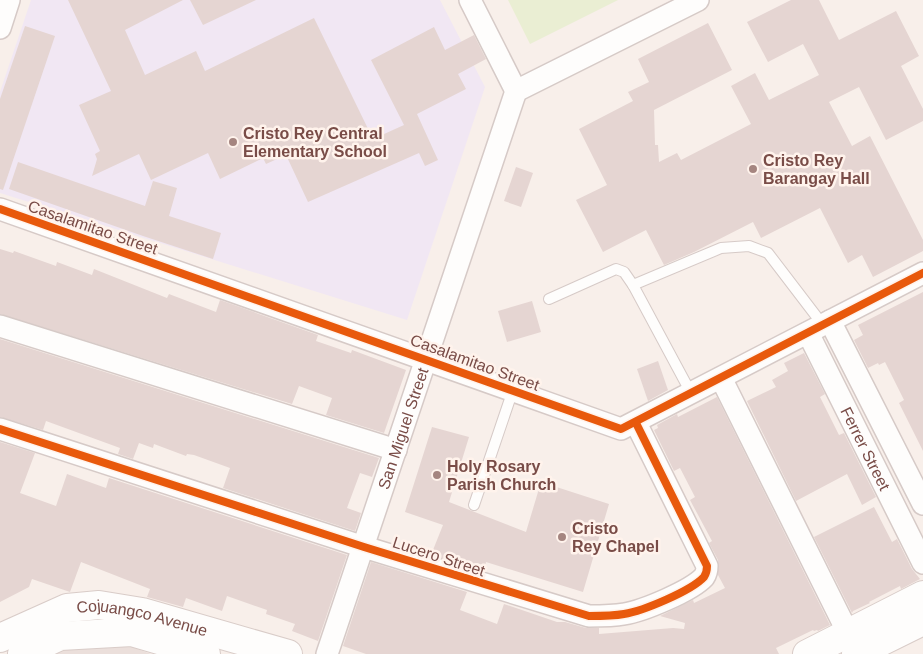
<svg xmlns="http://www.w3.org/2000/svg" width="923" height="654" font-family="Arial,sans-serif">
  <rect width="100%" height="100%" fill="#f8efea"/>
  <path fill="#ebdfdb" d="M65,646H129L151,654H48Z"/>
  <path fill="#f1e7f3" d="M31,0H440L485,87L407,320L0,193V92Z"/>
  <path fill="#eaeed3" d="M508,0H618L530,44Z"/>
  <g fill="#e5d5d2">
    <path d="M68,0H183L125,30L145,75L196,51L205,71L314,18L373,139L404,125L371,60L434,27L445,50L474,35L486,59L458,74L466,89L417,114L438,160L425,166L419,153L308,202L286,155L266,164L263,158L220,179L208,153L151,180L139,154L92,176L97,159L95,154L100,151L79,105L111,91Z"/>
    <path d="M190,0H256L203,25Z"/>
    <path d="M791,0H819L839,40L896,11L919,56L901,66L923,109V121L886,140L859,87L829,102L852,146L870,136L923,240V251L873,277L862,255L848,263L820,208L761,238L753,222L694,252L664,265L646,230L603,252L576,200L607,185L579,129L633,101L628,92L649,82L638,59L708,23L732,70L654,110L655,145H658L659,162L677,153L681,160L751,124L731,86L755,73L769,100L819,75L803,44L768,62L747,22Z"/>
    <path d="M25,26L55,36L3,190L0,189V99Z"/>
    <path d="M18,162L145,206L153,181L177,188L169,216L221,233L213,259L143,236L9,189Z"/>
    <path d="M516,167L533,173L521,207L504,201Z"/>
    <path d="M0,249L13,253L14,251L56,266L57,262L92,275L94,269L167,298L169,294L216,312L220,300L318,335L316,341L351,353L352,350L406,370L384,433L326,415L332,398L299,386L292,404L0,314Z"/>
    <path d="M923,292V451L899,403L904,400L885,362L879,365L878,363L868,368L854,340L863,335L858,325Z"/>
    <path d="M532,301L541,332L507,342L498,311Z"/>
    <path d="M0,339L379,458L372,477L360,473L347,508L361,513L355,531L223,488L230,468L194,455L187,454L186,456L154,444L153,448L139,443L133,459L118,454L120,448L46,421L43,430L0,417Z"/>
    <path d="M804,353L825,394L820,397L839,435L844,433L876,497L862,505L847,474L796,501L747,401L776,387L772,380L788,371L784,363Z"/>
    <path d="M658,361L668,390L648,401L637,369Z"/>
    <path d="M717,397L830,625L818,631L817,630L814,631L813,630L776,648L779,654H366L343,646L371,562L467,592L460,610L497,624L504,604L557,622H565L586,628H599V634L673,628L684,629L685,623L660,616L693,600L694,603L725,588L718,575V560L709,543L712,541L690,500L695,497L680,468L674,471L654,430L658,428L657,425L677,414L678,417Z"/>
    <path d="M432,427L469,437L449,502L526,532L541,482L609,504L583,592L486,562L485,566L477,563L475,568L431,555L443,525L405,512Z"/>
    <path d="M0,442L35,453L20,493L56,506L67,474L106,488L109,478L347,555L318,641L292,631L295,624L266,614L267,610L227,596L222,611L186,598L183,607L147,597L150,589L81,562L70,592L32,579L29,587L0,602Z"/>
    <path d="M874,507L892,542L897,539L912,569L920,579L901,589L900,586L869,602L870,603L853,611L852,613L814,537Z"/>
  </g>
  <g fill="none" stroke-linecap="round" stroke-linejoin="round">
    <g stroke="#d6cac7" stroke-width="12">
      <g id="lane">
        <path d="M633,285L721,248L749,246L768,253L823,325"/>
        <path d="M549,299L616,269L624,272L633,285L691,393"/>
        <path d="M474,505L513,390"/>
      </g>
    </g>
    <g stroke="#d6cac7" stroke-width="24">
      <g id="street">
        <path d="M470,0L516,91"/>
        <path d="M0,28L9,0"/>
        <path d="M516,91L698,0"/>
        <path d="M0,209L621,429L923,273"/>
        <path d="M830,321L923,504"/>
        <path d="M0,326L396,450"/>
        <path id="s1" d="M808,333L923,563"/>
        <path d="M721,378L848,633"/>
        <path d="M0,429L364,547L589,616C601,616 613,616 624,614C643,611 691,591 704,577C706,574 707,570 707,566L636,423"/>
        <path id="s2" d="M327,654L516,91"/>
      </g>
    </g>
    <g stroke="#d9ccc8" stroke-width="30">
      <g id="secondary">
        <path id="s3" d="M0,638L67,608L99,605L142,612L288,654"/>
        <path d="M22,654L60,636L132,632L206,654"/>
        <path d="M807,654L923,595"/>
        <path d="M856,654L923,621"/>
      </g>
    </g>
    <use href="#lane" stroke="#fefdfc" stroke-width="10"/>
    <use href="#street" stroke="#fefdfc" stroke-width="21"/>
    <use href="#secondary" stroke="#fefdfc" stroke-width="28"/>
    <g stroke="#fff3ec" stroke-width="11">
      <g id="cycleway">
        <path d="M0,209L621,429L923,273"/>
        <path d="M0,429L364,547L589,616C601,616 613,616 624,614C643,611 691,591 704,577C706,574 707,570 707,566L636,423"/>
      </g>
    </g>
    <use href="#cycleway" stroke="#e8590c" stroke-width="8"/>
  </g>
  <g fill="#a58580" stroke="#fff3ec" stroke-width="2">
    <circle cx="233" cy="142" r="5"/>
    <circle cx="753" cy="169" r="5"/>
    <circle cx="437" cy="475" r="5"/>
    <circle cx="562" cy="537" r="5"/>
  </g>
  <g text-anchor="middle" stroke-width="5" stroke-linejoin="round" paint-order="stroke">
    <g font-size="16" font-weight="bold" fill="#794c47" stroke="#fff3ec" text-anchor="start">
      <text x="243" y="139">Cristo Rey Central<tspan x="243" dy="18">Elementary School</tspan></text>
      <text x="763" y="166">Cristo Rey<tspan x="763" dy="18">Barangay Hall</tspan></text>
      <text x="447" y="472">Holy Rosary<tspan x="447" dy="18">Parish Church</tspan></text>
      <text x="572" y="534">Cristo<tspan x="572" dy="18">Rey Chapel</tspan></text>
    </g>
    <g font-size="16" fill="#794c47" stroke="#fff3ec">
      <text transform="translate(93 227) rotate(19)" y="6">Casalamitao Street</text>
      <text transform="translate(475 362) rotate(20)" y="6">Casalamitao Street</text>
      <text dy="6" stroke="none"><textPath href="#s2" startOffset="238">San Miguel Street</textPath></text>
      <text dy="6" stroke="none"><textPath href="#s1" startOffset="129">Ferrer Street</textPath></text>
      <text transform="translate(439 556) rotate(18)" y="6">Lucero Street</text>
      <text dy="6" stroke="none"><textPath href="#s3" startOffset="150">Cojuangco Avenue</textPath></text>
    </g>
  </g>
</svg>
